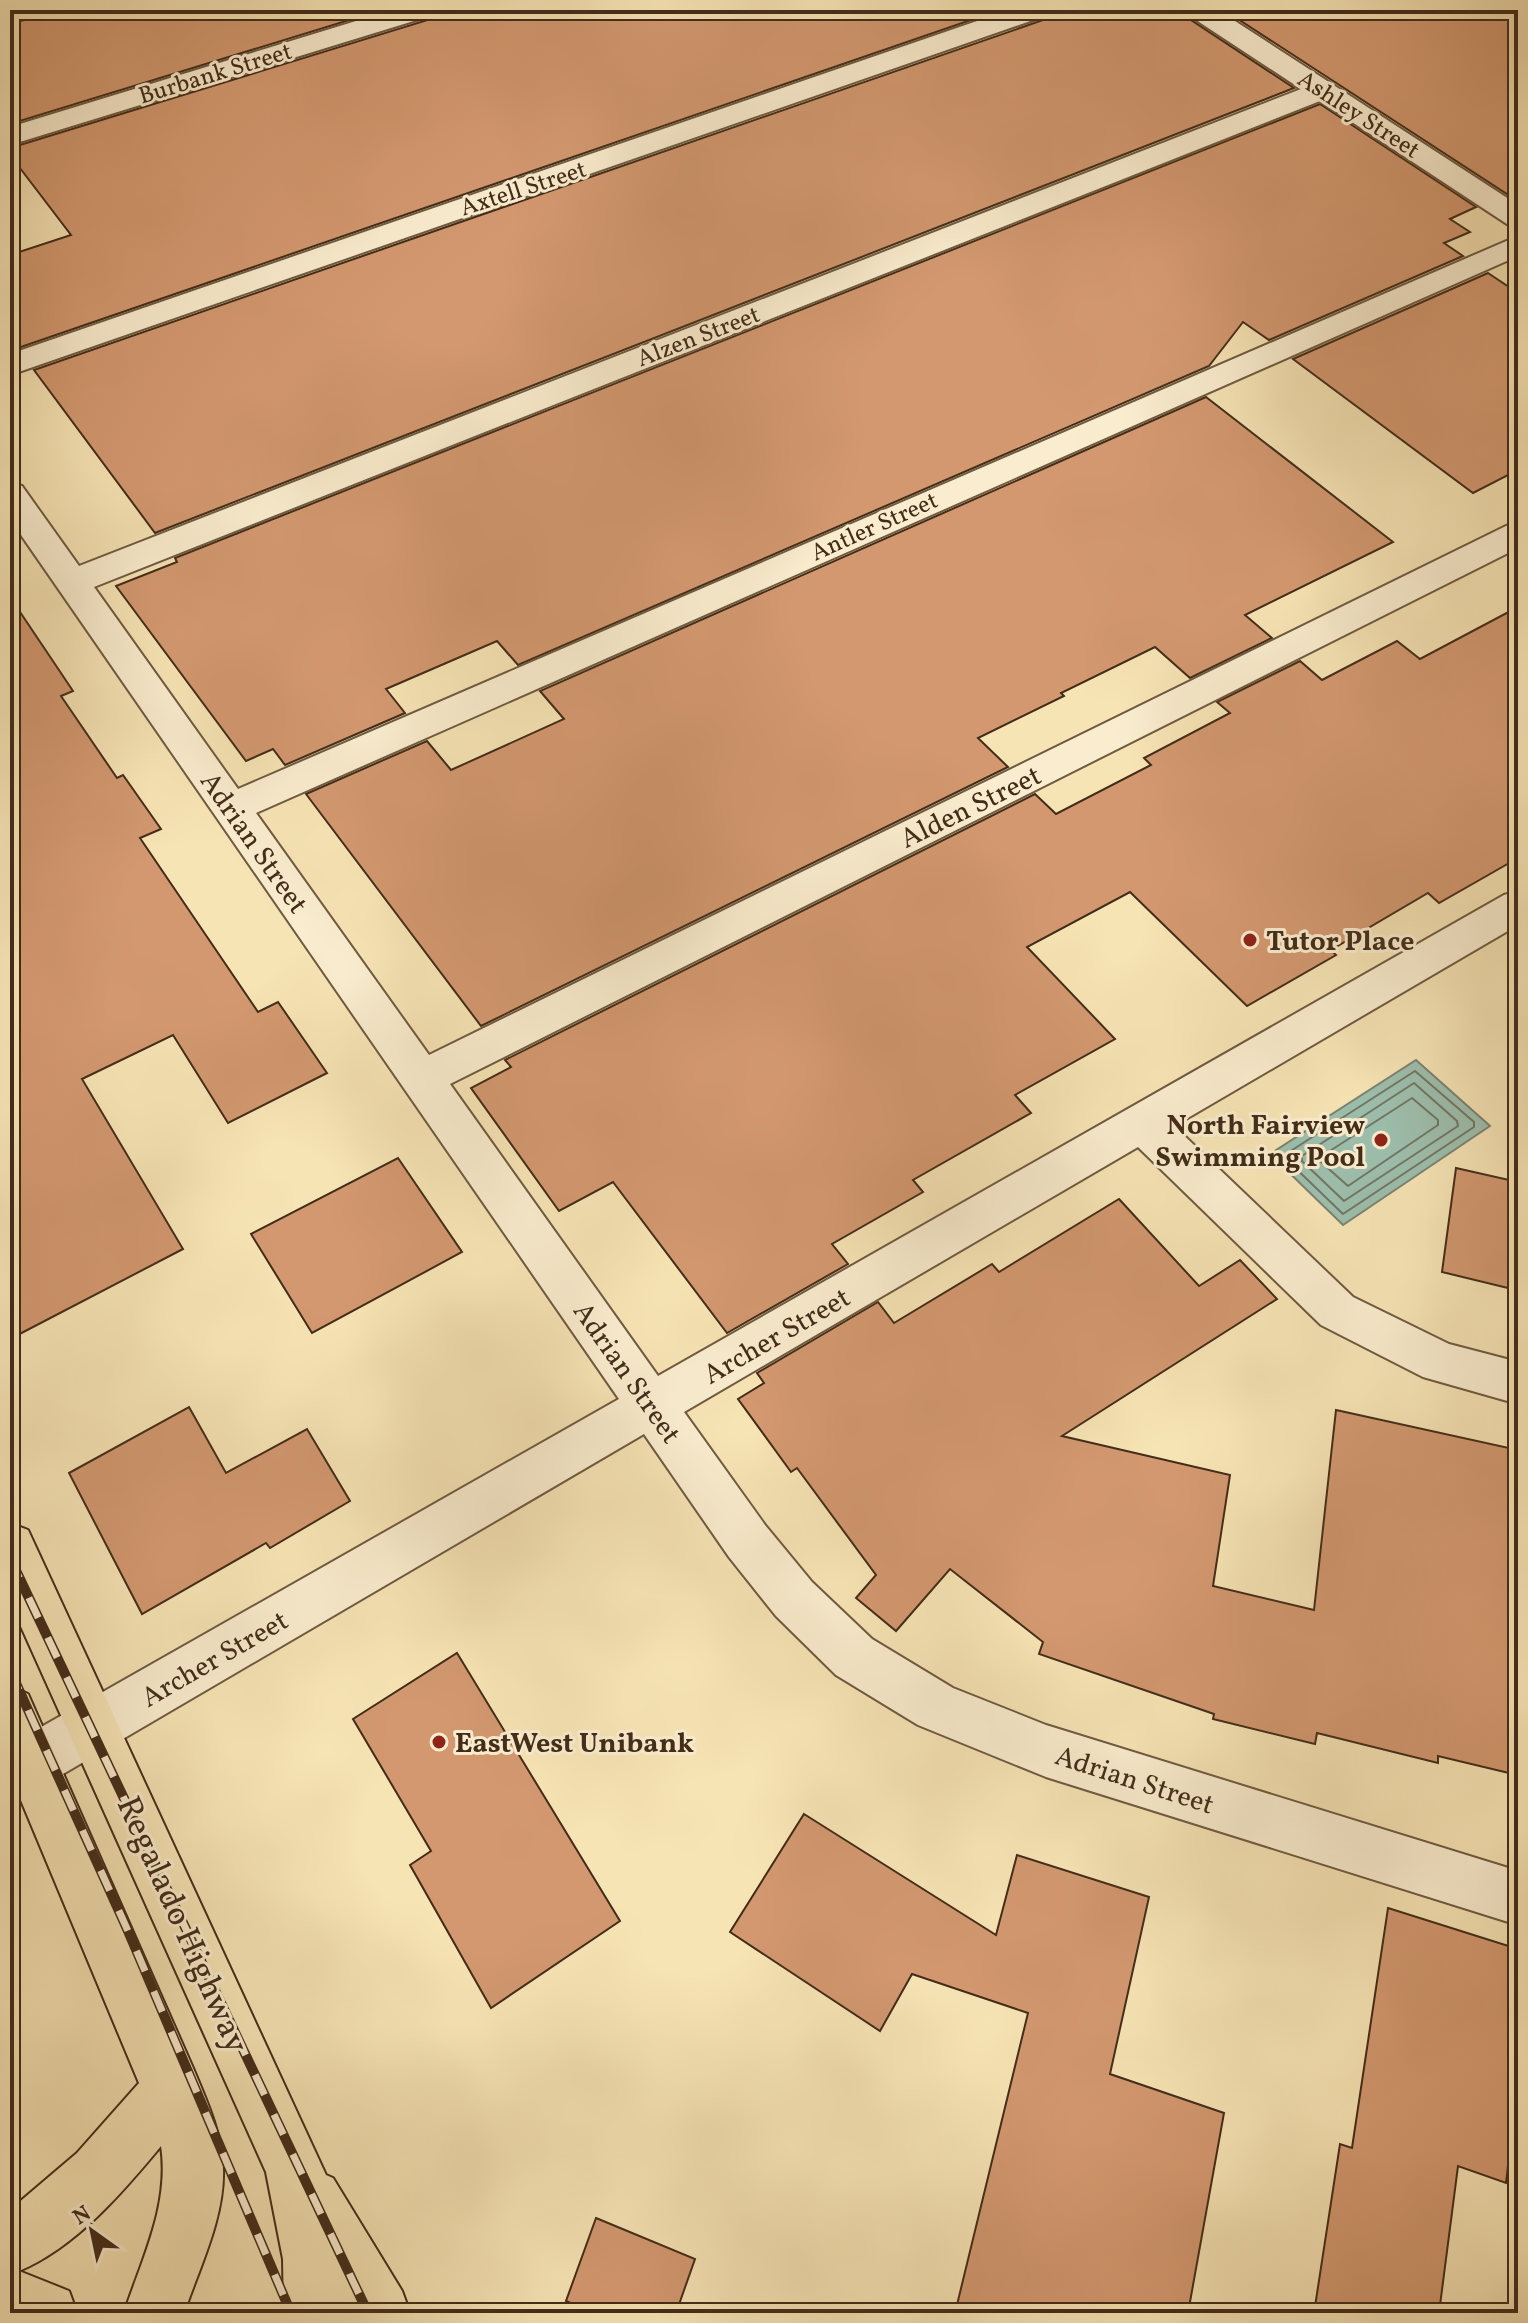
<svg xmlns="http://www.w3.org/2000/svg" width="1528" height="2323" font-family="Vollkorn,serif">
  <rect width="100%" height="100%" fill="#f7e4b5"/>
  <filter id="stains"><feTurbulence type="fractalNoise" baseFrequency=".0025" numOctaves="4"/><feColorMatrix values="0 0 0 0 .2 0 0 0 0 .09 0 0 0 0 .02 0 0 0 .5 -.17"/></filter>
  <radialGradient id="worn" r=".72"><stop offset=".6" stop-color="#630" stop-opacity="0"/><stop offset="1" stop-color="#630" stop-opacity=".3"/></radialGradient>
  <path fill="#9dbfae" stroke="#798472" stroke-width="2" d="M1416,1060L1490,1126L1343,1225L1270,1154Z"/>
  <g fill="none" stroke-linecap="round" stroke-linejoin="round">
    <g stroke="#707664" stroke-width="2">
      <path d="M1415,1071L1474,1122V1127L1343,1214L1286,1159V1154Z"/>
      <path d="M1414,1083L1457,1121L1458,1126L1344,1201L1302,1161V1156Z"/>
      <path d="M1412,1098L1438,1120V1125L1348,1186L1321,1162L1322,1156Z"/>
    </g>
  </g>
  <g fill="#d39870" stroke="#422c19" stroke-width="2">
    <path d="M58,10H382L10,124V24Z"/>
    <path d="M437,10H1000L18,348L10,338V255L71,235L10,155V148L431,19Z"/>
    <path d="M1052,10H1183L1188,18L1294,88L155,533L34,370L1046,19Z"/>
    <path d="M1224,10H1518V189L1507,194Z"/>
    <path d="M1320,104L1476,207L1450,219L1470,232L1444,243L1463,256L1269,340L1243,322L1209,366L518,665L497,641L386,689L405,713L285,765L273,749L246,761L116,586L177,562L175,558Z"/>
    <path d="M1488,273L1518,293V470L1473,493L1293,359Z"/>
    <path d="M1206,397L1393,542L1245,615L1272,638L1190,678L1155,647L1061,693L1064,696L978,738L1008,767L481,1026L306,794L427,741L451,770L564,719L540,691Z"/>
    <path d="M10,597L73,691L61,696L117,778L123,775L161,829L140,838L258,1012L278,1002L327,1073L228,1123L173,1035L82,1079L183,1249L10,1339Z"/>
    <path d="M1518,607V858L1439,903L1428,893L1331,950L1336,955L1247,1006L1130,892L1027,947L1115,1039L1015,1095L1031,1113L913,1180L923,1192L832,1244L848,1264L727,1333L613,1182L559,1211L471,1088L511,1067L505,1060L1035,794L1056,814L1151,765L1144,758L1230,713L1217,702L1300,661L1322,680L1397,641L1420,659Z"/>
    <path d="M398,1158L462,1252L312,1333L251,1234Z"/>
    <path d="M1456,1168L1518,1182V1239L1512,1289L1442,1272Z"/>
    <path d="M1119,1199L1199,1286L1240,1260L1277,1299L1062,1436L1230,1475L1213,1586L1314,1610L1336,1410L1518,1450V1684L1513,1774L1438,1756V1763L1317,1733L1315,1744L1213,1719L1214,1714L1039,1654L1043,1642L950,1569L896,1631L856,1598L876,1575L797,1468L791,1472L738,1399L764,1383L757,1373L878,1302L894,1323L992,1264L999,1272Z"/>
    <path d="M189,1407L226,1473L307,1429L350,1501L270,1548L266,1543L142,1614L69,1473Z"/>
    <path d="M457,1653L620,1921L491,2008L410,1865L431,1851L353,1719Z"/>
    <path d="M804,1814L996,1935L1017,1855L1149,1897L1110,2074L1224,2113L1188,2313H955L1028,2013L912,1974L880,2031L730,1932Z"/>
    <path d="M1388,1908L1518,1949V2079L1506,2183L1458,2166L1439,2313H1314L1340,2144L1352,2148Z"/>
    <path d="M596,2218L695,2259L676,2313H594L566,2301Z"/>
  </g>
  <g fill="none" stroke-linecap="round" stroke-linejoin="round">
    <g stroke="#6f5a40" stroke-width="4">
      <g id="minor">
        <path d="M392,10H434L430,16L10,145V127Z"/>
        <path d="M1009,10H1049L1045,16L10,375V354Z"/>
        <path d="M1186,10H1218L1518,205V227L1507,224L1320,101L94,587L238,789L1518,236V256L256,813L429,1055L1506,526L1518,523V548L450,1084L658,1376L1504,895L1518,891V925L1174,1126L1353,1297L1449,1344L1518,1362V1404L1423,1377L1321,1325L1138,1147L684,1412L765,1525L812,1582L872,1639L953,1688L1046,1725L1518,1871V1925L1046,1777L918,1725L836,1675L776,1616L729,1557L644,1434L51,1781L32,1788L13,1781L10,1751L13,1743L619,1399L10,519V483L22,486L79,566L1301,89L1190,16Z"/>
      </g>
    </g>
    <g stroke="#422c19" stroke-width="4">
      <g id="major">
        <path d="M10,1523L28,1530L326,2175L333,2178L402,2291L410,2313H284L283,2259L266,2172L10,1602Z"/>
        <path d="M10,1686L28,1694L193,2068C206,2099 222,2134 223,2168C225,2217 199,2268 184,2313H124C142,2259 170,2204 161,2146C122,2193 76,2247 19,2271L69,2291L77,2313H10V2210L77,2153L139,2083L10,1774Z"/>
      </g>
    </g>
    <use href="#minor" fill="#faedcf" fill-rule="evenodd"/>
    <use href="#major" fill="#f7e4b5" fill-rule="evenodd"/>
    <g stroke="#422c19" stroke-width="10">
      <g id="rail">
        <path d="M10,1558L368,2313"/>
        <path d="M10,1670L128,1931L291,2313"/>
      </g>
    </g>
    <use href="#rail" stroke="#faedcf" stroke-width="7" stroke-dasharray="22" stroke-linecap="butt"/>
  </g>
  <g fill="#8f2418" stroke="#faedcf" stroke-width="3">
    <circle cx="1250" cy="940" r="8"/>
    <circle cx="1381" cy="1140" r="8"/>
    <circle cx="439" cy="1742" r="8"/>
  </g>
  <g text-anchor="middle" stroke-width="6" stroke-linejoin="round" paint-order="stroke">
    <g font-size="24" fill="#422c19" stroke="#faedcf">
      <text transform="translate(215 73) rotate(-17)" y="8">Burbank Street</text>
      <text transform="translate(1359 114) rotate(33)" y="8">Ashley Street</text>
      <text transform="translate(523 188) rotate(-18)" y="8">Axtell Street</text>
      <text transform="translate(698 336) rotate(-21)" y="8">Alzen Street</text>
      <text transform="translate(874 526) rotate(-24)" y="8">Antler Street</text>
    </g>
    <g font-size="28" fill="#422c19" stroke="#faedcf">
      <text transform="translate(970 806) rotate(-26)" y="10">Alden Street</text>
      <text transform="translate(255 842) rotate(55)" y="10">Adrian Street</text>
      <text transform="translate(776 1335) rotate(-30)" y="10">Archer Street</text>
      <text transform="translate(628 1372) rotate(55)" y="10">Adrian Street</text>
      <text transform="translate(214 1658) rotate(-30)" y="10">Archer Street</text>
      <text transform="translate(1135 1779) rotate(18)" y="10">Adrian Street</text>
    </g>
    <g font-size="28" font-weight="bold" fill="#422c19" stroke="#faedcf" text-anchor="start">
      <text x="1266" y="950">Tutor Place</text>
      <text x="1365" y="1134" text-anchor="end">North Fairview<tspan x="1365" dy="32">Swimming Pool</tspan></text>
      <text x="455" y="1752">EastWest Unibank</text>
    </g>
    <g font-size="34" fill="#422c19" stroke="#faedcf">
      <text transform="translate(184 1924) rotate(66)" y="12">Regalado Highway</text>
    </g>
  </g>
  <rect width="1528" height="2323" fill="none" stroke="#f7e4b5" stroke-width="40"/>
  <rect x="12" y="12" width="1504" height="2299" fill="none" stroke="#422c19" stroke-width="4"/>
  <rect x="20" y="20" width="1488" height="2283" fill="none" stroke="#422c19" stroke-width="2"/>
  <g transform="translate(92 2231) rotate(327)" stroke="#faedcf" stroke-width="6" paint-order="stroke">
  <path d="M0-6L14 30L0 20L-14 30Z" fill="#422c19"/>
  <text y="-12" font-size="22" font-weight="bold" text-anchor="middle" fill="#422c19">N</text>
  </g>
  <rect width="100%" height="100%" filter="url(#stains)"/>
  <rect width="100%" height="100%" fill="url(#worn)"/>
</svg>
